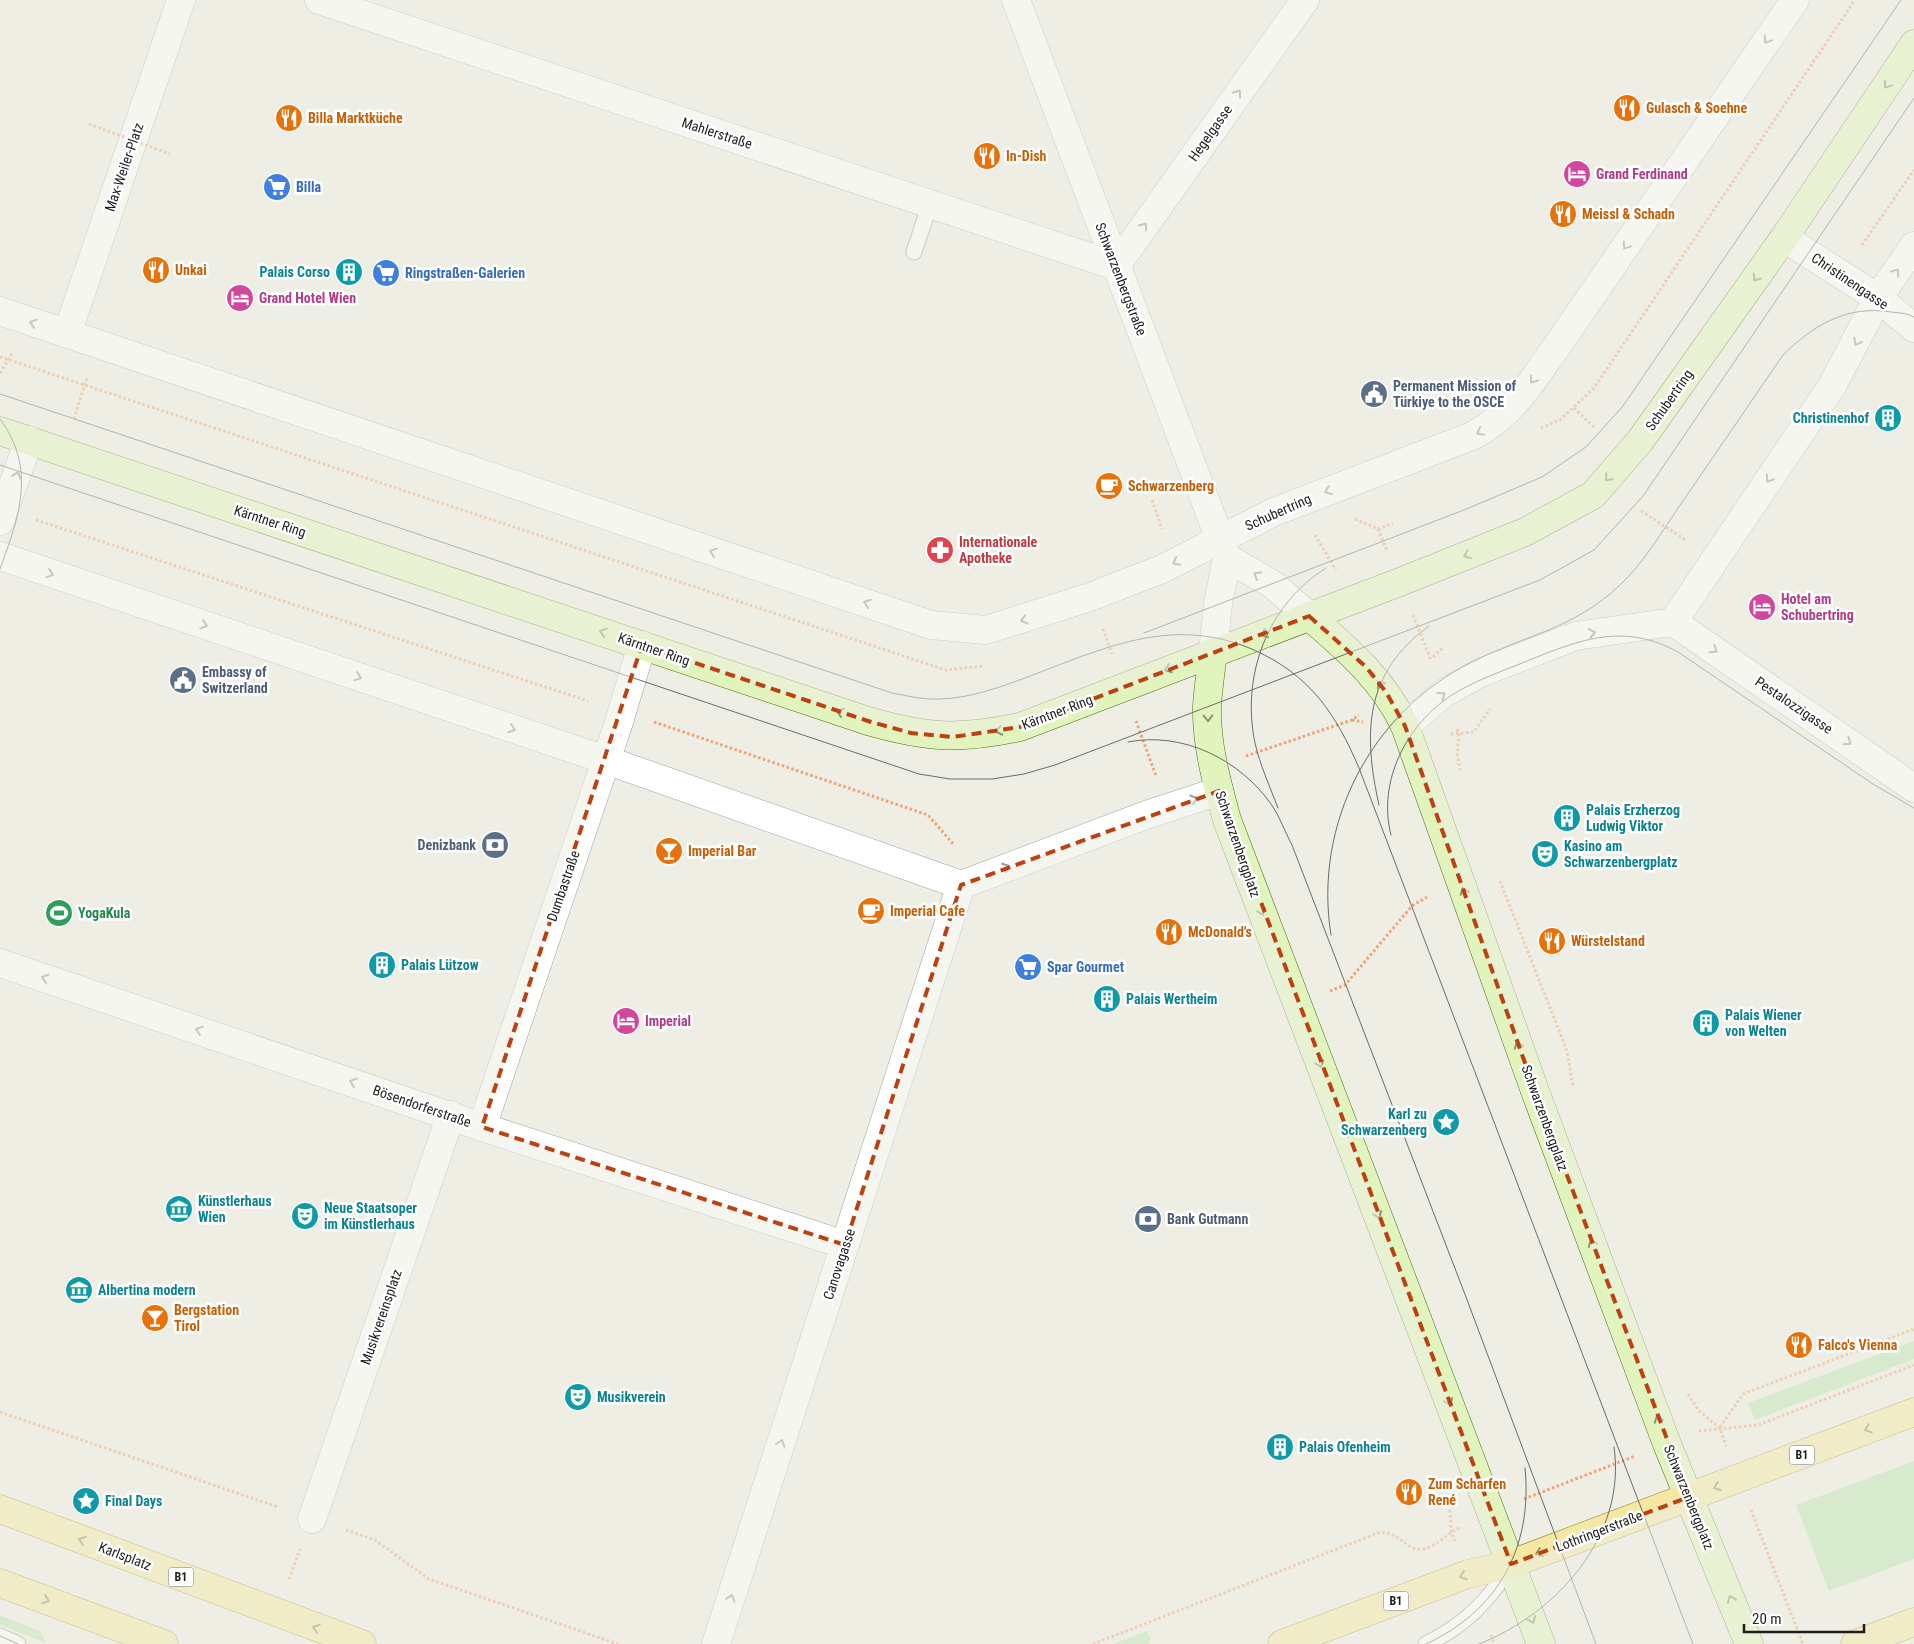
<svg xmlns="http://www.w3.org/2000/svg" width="1914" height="1644" font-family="'Roboto Condensed',sans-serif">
  <rect width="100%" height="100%" fill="#eeeee5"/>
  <g fill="#bae5af">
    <path d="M1914,1341V1359L1755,1420L1748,1403Z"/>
    <path d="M1914,1461V1559L1829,1591L1796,1505Z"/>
    <path d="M0,1615L40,1631L46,1643L0,1625Z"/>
    <path d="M1147,1631L1151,1639L1149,1644H1113Z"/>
  </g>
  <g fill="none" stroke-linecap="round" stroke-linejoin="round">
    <g stroke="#a2a2a2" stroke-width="17">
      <g id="lane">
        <path d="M914,252L930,204"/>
        <path d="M0,1636L18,1644"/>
        <path d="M1426,1644C1464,1626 1490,1600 1511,1564"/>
      </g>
    </g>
    <g stroke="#a2a2a2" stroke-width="29">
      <g id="street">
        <path d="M319,0L1116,266"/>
        <path d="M1016,0L1227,558L1218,604L1213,652"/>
        <path d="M1784,238L1878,298L1914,328"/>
        <path d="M1116,266L1305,0"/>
        <path d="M0,311L931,625L986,630L1090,597L1162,569L1274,512L1472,436C1513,415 1531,382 1557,346L1795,0"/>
        <path d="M67,334L181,0"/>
        <path d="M0,521L29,440"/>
        <path d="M0,556L606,760L961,885L1146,815L1219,791"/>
        <path d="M1227,558L1272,584L1309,616"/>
        <path d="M1673,622L1914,788"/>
        <path d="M1405,726L1444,693L1480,673L1576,636L1673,622L1832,386L1878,298L1914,246"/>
        <path d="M0,963L482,1127L845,1245"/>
        <path d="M482,1127L618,725L642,645"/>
        <path d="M312,1519L451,1115"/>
        <path d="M716,1644L961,885"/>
      </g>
    </g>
    <g stroke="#486d0e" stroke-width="29">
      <g id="secondary">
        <path d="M0,431L868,721C928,738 958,740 1020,727L1400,582L1525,532L1593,495L1640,441L1784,238L1914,44"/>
        <path d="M1309,616C1347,649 1383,679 1405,726L1535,1091L1667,1444L1749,1644"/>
        <path d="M1213,652C1211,670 1208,689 1207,706C1206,745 1217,783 1227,820L1541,1644"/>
      </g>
    </g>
    <g stroke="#8d860c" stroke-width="29">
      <g id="primary">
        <path d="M0,1509L362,1644"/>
        <path d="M0,1583L164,1644"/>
        <path d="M1282,1644L1468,1574L1511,1564L1914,1412"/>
        <path d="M1855,1644L1914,1622"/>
      </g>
    </g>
    <g stroke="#efa476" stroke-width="3" stroke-dasharray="2.5 2.5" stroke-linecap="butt">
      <path d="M1862,245L1914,170"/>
      <path d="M0,357L946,670L983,666"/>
      <path d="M0,373L13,352"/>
      <path d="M1574,408L1594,427"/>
      <path d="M74,419L87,377"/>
      <path d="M1541,428L1560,420L1594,388L1855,0"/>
      <path d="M1152,500L1162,529"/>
      <path d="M1641,511L1687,541"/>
      <path d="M1355,519L1378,529L1387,551"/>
      <path d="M36,520L588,701"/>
      <path d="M1378,529L1393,523"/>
      <path d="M1315,535L1336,570"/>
      <path d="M1413,615L1431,660"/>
      <path d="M1103,629L1112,654"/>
      <path d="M1433,657L1443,648"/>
      <path d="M1352,720L1363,722"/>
      <path d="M1136,721L1156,776"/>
      <path d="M654,722L928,815L954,845"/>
      <path d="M1457,729L1459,734L1457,753L1460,770"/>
      <path d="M1451,734L1474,732L1490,709"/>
      <path d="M1246,756L1352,720L1359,715"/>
      <path d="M1500,881L1567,1051L1573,1087"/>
      <path d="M1330,991L1345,985L1412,906L1427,897"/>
      <path d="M1688,1394L1699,1411L1720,1428L1726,1446"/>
      <path d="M0,1412L278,1507"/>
      <path d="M1720,1427L1743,1394L1914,1329"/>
      <path d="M1699,1431L1758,1425L1914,1365"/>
      <path d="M1524,1499L1635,1456"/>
      <path d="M1450,1510L1451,1531L1455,1541"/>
      <path d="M1751,1510L1803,1644"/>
      <path d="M346,1530L375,1540L429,1579L618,1644"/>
      <path d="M289,1579L300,1549"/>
      <path d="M1491,1635L1494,1644"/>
      <path d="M1093,1644L1378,1533C1399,1529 1406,1552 1422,1549C1438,1547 1446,1533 1460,1528"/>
    </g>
    <use href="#lane" stroke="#fff" stroke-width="15"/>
    <use href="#street" stroke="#fff" stroke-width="28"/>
    <use href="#secondary" stroke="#e2f4bd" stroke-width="28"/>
    <use href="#primary" stroke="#f4e8a4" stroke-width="28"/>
    <g stroke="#6c6c6c" stroke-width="1">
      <path d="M0,394L892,693C908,696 924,700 941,699C969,698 998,688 1025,678C1102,649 1172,614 1254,650C1310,675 1336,714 1359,768L1693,1644"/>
      <path d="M0,419C37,469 19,517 0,569"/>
      <path d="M0,465L919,774L950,779H992L1024,774L1055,765L1540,580L1594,550L1643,496L1914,98"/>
      <path d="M1144,633L1464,510L1542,477L1586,447L1623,406L1901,0"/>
      <path d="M1128,742C1183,731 1240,760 1271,804C1280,817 1285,832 1292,845L1466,1297L1596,1644"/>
      <path d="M1379,805C1363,733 1364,673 1429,626"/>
      <path d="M1278,808C1270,787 1260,765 1255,743C1241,676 1267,605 1326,568"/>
      <path d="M1391,835C1377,781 1407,724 1452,695C1474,681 1498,673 1522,663C1577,641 1621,621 1678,652L1873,784L1914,808"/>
      <path d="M1331,935C1313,824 1371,712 1472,662C1525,635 1574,629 1620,585C1644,563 1662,531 1681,504C1715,454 1749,405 1783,355C1814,325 1846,305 1891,312C1899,313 1907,313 1914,317"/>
      <path d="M0,1636L18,1644"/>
      <path d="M1426,1644C1498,1611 1533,1547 1525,1468"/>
      <path d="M1479,1644C1556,1614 1627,1536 1614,1447"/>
    </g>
    <path stroke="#efa476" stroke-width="3" stroke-dasharray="2.5 2.5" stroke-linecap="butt" d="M89,124L170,154"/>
  </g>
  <defs><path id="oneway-chevron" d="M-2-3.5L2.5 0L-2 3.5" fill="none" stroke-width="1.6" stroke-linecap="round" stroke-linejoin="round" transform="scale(1.25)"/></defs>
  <g stroke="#9a9a9a">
    <use href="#oneway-chevron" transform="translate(1767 40) rotate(124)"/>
    <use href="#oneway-chevron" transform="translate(1238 93) rotate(-55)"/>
    <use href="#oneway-chevron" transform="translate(1144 226) rotate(-55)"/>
    <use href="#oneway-chevron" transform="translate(1626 246) rotate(124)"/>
    <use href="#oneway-chevron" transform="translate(1896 272) rotate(-56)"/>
    <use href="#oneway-chevron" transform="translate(33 323) rotate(-162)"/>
    <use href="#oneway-chevron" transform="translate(1857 342) rotate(117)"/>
    <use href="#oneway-chevron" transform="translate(1533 380) rotate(126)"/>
    <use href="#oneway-chevron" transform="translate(1480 432) rotate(153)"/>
    <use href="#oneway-chevron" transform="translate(17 475) rotate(-71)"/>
    <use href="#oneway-chevron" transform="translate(1769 479) rotate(124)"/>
    <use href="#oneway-chevron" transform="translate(1328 491) rotate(159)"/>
    <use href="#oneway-chevron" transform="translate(713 552) rotate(-161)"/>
    <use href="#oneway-chevron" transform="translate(1176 562) rotate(153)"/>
    <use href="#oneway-chevron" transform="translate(50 574) rotate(19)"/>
    <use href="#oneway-chevron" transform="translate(1257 575) rotate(-148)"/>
    <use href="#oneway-chevron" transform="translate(867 603) rotate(-161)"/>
    <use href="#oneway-chevron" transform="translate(1024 620) rotate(164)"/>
    <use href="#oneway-chevron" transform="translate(204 625) rotate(19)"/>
    <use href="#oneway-chevron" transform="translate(1592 633) rotate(-10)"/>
    <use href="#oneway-chevron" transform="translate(1714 650) rotate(34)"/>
    <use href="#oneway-chevron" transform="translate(358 677) rotate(19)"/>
    <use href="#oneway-chevron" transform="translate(1442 695) rotate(-36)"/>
    <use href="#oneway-chevron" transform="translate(512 729) rotate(19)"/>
    <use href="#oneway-chevron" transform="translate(1848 742) rotate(34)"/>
    <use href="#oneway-chevron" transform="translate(1194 799) rotate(-18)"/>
    <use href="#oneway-chevron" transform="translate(1006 867) rotate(-21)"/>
    <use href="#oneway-chevron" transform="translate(45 978) rotate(-161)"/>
    <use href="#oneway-chevron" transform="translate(199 1030) rotate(-161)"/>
    <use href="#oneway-chevron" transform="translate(353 1082) rotate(-161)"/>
    <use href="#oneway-chevron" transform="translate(781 1443) rotate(-72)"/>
    <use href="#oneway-chevron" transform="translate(731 1598) rotate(-72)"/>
  </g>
  <g stroke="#8a9475">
    <use href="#oneway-chevron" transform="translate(1887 85) rotate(124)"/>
    <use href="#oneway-chevron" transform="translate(1756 278) rotate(125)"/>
    <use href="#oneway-chevron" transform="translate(1608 478) rotate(131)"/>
    <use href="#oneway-chevron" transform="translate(1467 555) rotate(158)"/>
    <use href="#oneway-chevron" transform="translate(603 632) rotate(-162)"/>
    <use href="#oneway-chevron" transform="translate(1264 634) rotate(159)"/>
    <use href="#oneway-chevron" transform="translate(1168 669) rotate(160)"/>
    <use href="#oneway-chevron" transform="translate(1380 684) rotate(-128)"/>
    <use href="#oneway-chevron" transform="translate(840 712) rotate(-161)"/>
    <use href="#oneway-chevron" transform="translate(1208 718) rotate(88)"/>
    <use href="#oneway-chevron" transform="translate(999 731) rotate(168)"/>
    <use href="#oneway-chevron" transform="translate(1464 891) rotate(-110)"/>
    <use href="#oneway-chevron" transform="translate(1262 912) rotate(69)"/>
    <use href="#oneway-chevron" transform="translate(1518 1045) rotate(-110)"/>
    <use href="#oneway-chevron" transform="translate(1320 1064) rotate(69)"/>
    <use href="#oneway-chevron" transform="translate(1378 1215) rotate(69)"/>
    <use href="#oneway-chevron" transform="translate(1592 1243) rotate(-111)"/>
    <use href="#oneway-chevron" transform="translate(1449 1402) rotate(69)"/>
    <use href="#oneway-chevron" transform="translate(1658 1419) rotate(-110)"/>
    <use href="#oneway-chevron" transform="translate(1731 1599) rotate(-112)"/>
    <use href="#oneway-chevron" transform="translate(1532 1620) rotate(69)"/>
  </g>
  <g stroke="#948d68">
    <use href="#oneway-chevron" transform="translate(1868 1429) rotate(159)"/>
    <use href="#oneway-chevron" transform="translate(1717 1487) rotate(160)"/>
    <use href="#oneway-chevron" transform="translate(82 1540) rotate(-159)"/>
    <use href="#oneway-chevron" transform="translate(1539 1553) rotate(159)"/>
    <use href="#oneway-chevron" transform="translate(1463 1576) rotate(161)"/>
    <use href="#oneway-chevron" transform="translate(46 1600) rotate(20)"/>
    <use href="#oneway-chevron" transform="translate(316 1628) rotate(-161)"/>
  </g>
  <path d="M0 0H1914V1644H0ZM1309,616L1366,667L1386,692L1405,726L1535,1091L1689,1497L1511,1564L1219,791L961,885L845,1245L482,1127L642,645L868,721L911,733L953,737L1020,727Z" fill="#eeeee5" fill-opacity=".55" fill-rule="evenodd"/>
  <path fill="none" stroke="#bd4010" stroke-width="4" stroke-dasharray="10 6" stroke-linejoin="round" d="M1309,616L1366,667L1386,692L1405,726L1535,1091L1689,1497L1511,1564L1219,791L961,885L845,1245L482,1127L642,645L868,721L911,733L953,737L1020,727Z"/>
  <defs>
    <g id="restaurant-disc" transform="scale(1.4375)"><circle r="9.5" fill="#e8710a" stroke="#fff"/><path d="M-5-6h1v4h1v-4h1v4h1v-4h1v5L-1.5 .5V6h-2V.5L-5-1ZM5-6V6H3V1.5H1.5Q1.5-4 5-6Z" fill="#fff"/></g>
    <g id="hotel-disc" transform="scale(1.4375)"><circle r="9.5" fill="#d1479c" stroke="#fff"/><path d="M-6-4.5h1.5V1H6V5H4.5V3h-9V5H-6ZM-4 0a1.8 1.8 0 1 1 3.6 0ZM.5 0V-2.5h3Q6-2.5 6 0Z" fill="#fff"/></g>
    <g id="supermarket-disc" transform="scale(1.4375)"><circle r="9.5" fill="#3f7fe0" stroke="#fff"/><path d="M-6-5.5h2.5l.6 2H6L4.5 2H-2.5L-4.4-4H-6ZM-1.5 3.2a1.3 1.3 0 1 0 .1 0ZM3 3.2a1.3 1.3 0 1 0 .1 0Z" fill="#fff"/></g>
    <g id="building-disc" transform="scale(1.4375)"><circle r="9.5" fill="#0f9aa8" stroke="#fff"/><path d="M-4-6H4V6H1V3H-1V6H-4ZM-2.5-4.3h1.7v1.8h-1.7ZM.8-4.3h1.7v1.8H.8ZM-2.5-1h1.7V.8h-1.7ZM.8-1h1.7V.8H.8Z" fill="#fff"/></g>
    <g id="civic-disc" transform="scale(1.4375)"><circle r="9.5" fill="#5c6f8a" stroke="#fff"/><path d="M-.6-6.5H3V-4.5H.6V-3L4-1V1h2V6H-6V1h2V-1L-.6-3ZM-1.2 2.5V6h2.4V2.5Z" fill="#fff"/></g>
    <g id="cafe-disc" transform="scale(1.4375)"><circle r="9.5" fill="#e8710a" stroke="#fff"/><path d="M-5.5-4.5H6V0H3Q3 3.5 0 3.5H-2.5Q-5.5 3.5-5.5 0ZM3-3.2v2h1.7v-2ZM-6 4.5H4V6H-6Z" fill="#fff"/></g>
    <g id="pharmacy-disc" transform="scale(1.4375)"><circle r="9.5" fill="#e0444e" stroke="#fff"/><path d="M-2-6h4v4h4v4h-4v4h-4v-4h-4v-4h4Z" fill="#fff"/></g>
    <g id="bank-disc" transform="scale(1.4375)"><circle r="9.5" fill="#5c6f8a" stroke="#fff"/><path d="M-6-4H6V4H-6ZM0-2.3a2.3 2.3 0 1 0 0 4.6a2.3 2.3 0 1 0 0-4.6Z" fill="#fff"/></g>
    <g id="bar-disc" transform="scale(1.4375)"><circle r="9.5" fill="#e8710a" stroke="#fff"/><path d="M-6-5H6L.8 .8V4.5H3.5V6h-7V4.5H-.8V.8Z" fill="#fff"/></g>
    <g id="theatre-disc" transform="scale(1.4375)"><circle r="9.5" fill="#0f9aa8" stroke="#fff"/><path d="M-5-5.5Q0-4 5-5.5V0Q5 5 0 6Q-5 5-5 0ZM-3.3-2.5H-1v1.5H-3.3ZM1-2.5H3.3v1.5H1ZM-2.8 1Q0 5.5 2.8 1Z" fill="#fff"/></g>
    <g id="stadium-disc" transform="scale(1.4375)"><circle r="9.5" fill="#2e9e5b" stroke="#fff"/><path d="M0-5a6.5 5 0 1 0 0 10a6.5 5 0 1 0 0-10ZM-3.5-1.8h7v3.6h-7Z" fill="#fff"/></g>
    <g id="sight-disc" transform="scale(1.4375)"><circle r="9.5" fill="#0f9aa8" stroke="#fff"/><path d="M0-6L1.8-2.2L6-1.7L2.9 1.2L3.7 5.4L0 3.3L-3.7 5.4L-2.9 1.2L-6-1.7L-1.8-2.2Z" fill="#fff"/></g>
    <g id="museum-disc" transform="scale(1.4375)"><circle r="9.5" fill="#0f9aa8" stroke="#fff"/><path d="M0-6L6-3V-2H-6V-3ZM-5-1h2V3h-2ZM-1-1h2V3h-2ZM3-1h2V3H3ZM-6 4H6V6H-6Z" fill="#fff"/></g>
  </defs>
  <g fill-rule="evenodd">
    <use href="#restaurant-disc" x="1627" y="108"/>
    <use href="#restaurant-disc" x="289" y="118"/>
    <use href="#restaurant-disc" x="987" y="156"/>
    <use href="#hotel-disc" x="1577" y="174"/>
    <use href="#supermarket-disc" x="277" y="187"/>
    <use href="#restaurant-disc" x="1563" y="214"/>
    <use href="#restaurant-disc" x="156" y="270"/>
    <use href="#building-disc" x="349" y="272"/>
    <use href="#supermarket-disc" x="386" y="273"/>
    <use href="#hotel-disc" x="240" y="298"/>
    <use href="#civic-disc" x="1374" y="394"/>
    <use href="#building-disc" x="1888" y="418"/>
    <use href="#cafe-disc" x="1109" y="486"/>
    <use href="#pharmacy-disc" x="940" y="550"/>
    <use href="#hotel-disc" x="1762" y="607"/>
    <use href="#civic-disc" x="183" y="680"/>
    <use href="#building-disc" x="1567" y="818"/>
    <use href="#bank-disc" x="495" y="845"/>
    <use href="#bar-disc" x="669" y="851"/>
    <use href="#theatre-disc" x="1545" y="854"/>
    <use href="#cafe-disc" x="871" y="911"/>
    <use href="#stadium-disc" x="59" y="913"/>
    <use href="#restaurant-disc" x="1169" y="932"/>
    <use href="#restaurant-disc" x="1552" y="941"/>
    <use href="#building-disc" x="382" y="965"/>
    <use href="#supermarket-disc" x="1028" y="967"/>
    <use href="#building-disc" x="1107" y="999"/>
    <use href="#hotel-disc" x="626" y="1021"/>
    <use href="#building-disc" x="1706" y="1023"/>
    <use href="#sight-disc" x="1446" y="1122"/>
    <use href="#museum-disc" x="179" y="1209"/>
    <use href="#theatre-disc" x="305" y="1216"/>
    <use href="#bank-disc" x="1148" y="1219"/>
    <use href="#museum-disc" x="79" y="1290"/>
    <use href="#bar-disc" x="155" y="1318"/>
    <use href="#restaurant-disc" x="1799" y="1345"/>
    <use href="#theatre-disc" x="578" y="1397"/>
    <use href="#building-disc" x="1280" y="1447"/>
    <use href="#restaurant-disc" x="1409" y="1492"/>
    <use href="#sight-disc" x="86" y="1501"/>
  </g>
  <g text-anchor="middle" stroke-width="5" stroke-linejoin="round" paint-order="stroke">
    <g fill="#fff" stroke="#626262" stroke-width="1">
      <rect x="1789.5" y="1445.5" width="25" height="19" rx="4"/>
      <rect x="168.5" y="1567.5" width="25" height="19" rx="4"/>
      <rect x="1383.5" y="1591.5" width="25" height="19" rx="4"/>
    </g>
    <g font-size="12" font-weight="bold" fill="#1e1e1e">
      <text x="1802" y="1459">B1</text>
      <text x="181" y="1581">B1</text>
      <text x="1396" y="1605">B1</text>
    </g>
    <g font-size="14" font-weight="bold" fill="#c56008" stroke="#fff" text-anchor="start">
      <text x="1646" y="113">Gulasch &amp; Soehne</text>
      <text x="308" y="123">Billa Marktküche</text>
      <text x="1006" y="161">In-Dish</text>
      <text x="1582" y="219">Meissl &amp; Schadn</text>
      <text x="175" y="275">Unkai</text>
      <text x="1128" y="491">Schwarzenberg</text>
      <text x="688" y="856">Imperial Bar</text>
      <text x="890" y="916">Imperial Cafe</text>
      <text x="1188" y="937">McDonald's</text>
      <text x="1571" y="946">Würstelstand</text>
      <text x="174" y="1315">Bergstation<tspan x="174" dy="16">Tirol</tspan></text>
      <text x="1818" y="1350">Falco's Vienna</text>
      <text x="1428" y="1489">Zum Scharfen<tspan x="1428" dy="16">René</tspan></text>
    </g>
    <g font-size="14" fill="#1e1e1e" stroke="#fff">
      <text transform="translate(717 133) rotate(18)" y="5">Mahlerstraße</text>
      <text transform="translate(1210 133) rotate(-55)" y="5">Hegelgasse</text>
      <text transform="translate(124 167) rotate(-71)" y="5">Max-Weiler-Platz</text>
      <text transform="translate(1121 279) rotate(69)" y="5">Schwarzenbergstraße</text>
      <text transform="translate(1850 281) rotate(34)" y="5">Christinengasse</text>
      <text transform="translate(1669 400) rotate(-55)" y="5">Schubertring</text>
      <text transform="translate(1278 512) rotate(-24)" y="5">Schubertring</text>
      <text transform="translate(270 521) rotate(18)" y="5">Kärntner Ring</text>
      <text transform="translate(654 649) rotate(19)" y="5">Kärntner Ring</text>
      <text transform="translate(1794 705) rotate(34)" y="5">Pestalozzigasse</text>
      <text transform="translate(1057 712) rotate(-21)" y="5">Kärntner Ring</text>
      <text transform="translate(1238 844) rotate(71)" y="5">Schwarzenbergplatz</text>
      <text transform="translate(563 886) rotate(-71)" y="5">Dumbastraße</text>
      <text transform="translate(422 1106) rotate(19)" y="5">Bösendorferstraße</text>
      <text transform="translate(1545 1118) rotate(70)" y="5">Schwarzenbergplatz</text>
      <text transform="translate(839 1264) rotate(-72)" y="5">Canovagasse</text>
      <text transform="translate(381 1317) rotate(-71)" y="5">Musikvereinsplatz</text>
      <text transform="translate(1689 1497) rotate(68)" y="5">Schwarzenbergplatz</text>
      <text transform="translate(1599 1531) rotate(-21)" y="5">Lothringerstraße</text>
      <text transform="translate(125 1556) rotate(21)" y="5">Karlsplatz</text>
    </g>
    <g font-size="14" font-weight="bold" fill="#b23c85" stroke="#fff" text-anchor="start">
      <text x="1596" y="179">Grand Ferdinand</text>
      <text x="259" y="303">Grand Hotel Wien</text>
      <text x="1781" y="604">Hotel am<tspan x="1781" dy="16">Schubertring</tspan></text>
      <text x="645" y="1026">Imperial</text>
    </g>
    <g font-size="14" font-weight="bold" fill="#366cbe" stroke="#fff" text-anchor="start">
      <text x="296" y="192">Billa</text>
      <text x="405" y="278">Ringstraßen-Galerien</text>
      <text x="1047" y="972">Spar Gourmet</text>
    </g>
    <g font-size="14" font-weight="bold" fill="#0d838f" stroke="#fff" text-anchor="start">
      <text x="330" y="277" text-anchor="end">Palais Corso</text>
      <text x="1869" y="423" text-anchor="end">Christinenhof</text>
      <text x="1586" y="815">Palais Erzherzog<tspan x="1586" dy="16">Ludwig Viktor</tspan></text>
      <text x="1564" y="851">Kasino am<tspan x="1564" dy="16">Schwarzenbergplatz</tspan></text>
      <text x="401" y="970">Palais Lützow</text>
      <text x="1126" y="1004">Palais Wertheim</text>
      <text x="1725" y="1020">Palais Wiener<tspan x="1725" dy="16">von Welten</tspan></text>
      <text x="1427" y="1119" text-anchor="end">Karl zu<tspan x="1427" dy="16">Schwarzenberg</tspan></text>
      <text x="198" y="1206">Künstlerhaus<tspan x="198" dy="16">Wien</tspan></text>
      <text x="324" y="1213">Neue Staatsoper<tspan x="324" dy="16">im Künstlerhaus</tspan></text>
      <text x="98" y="1295">Albertina modern</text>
      <text x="597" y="1402">Musikverein</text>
      <text x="1299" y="1452">Palais Ofenheim</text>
      <text x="105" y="1506">Final Days</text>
    </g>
    <g font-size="14" font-weight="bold" fill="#4e5e75" stroke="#fff" text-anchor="start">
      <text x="1393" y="391">Permanent Mission of<tspan x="1393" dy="16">Türkiye to the OSCE</tspan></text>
      <text x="202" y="677">Embassy of<tspan x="202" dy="16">Switzerland</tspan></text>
      <text x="476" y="850" text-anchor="end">Denizbank</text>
      <text x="1167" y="1224">Bank Gutmann</text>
    </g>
    <g font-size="14" font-weight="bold" fill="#be3a42" stroke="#fff" text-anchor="start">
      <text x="959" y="547">Internationale<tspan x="959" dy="16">Apotheke</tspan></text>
    </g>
    <g font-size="14" font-weight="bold" fill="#27864d" stroke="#fff" text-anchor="start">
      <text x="78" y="918">YogaKula</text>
    </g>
  </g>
  <path d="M1744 1624v8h120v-8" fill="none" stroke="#1e1e1e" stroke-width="2.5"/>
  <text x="1752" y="1624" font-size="15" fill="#1e1e1e" stroke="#ffffff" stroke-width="4" paint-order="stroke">20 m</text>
</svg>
